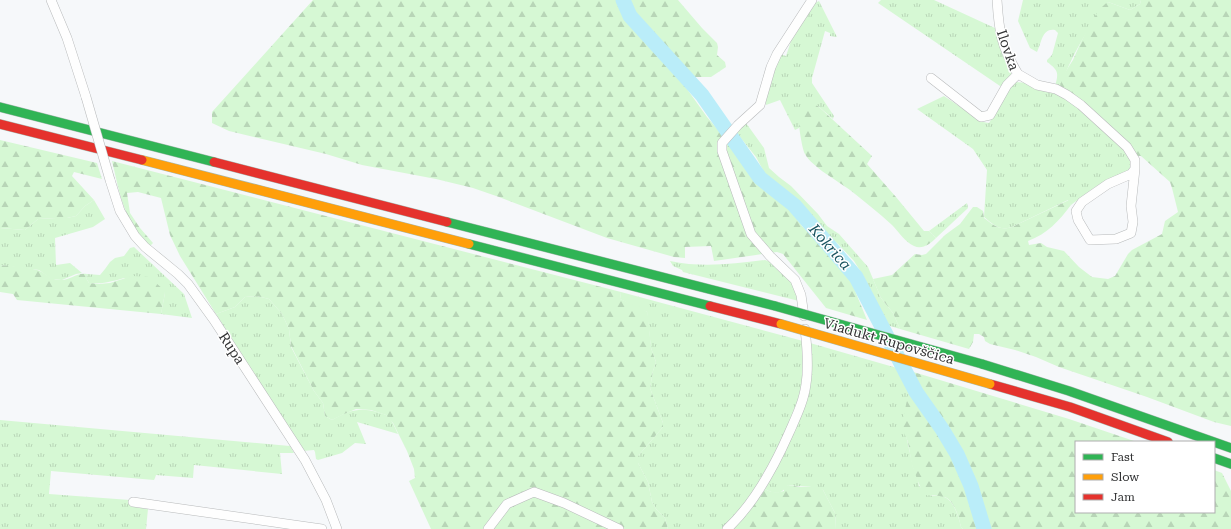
<svg xmlns="http://www.w3.org/2000/svg" width="1231" height="529" font-family="'Roboto Serif',serif">
  <defs>
    <pattern id="grass-tufts" width="24" height="20" patternUnits="userSpaceOnUse"><rect width="24" height="20" fill="#d6f8d4"/><path d="M3 7l-1-3M5 7V3M7 7l1-3M15 17l-1-3M17 17v-4M19 17l1-3" fill="none" stroke="#b8d5b7"/></pattern>
    <pattern id="forest-firs" width="22" height="20" patternUnits="userSpaceOnUse"><rect width="22" height="20" fill="#d6f8d4"/><path d="M5 1l3.5 6h-7zM16 11l3.5 6h-7z" fill="#b8d5b7"/></pattern>
  </defs>
  <rect width="100%" height="100%" fill="#f6f8fa"/>
  <g fill="url(#grass-tufts)">
    <path d="M881,0H934L997,29L1011,67V77L1004,86H1000L878,3Z"/>
    <path d="M1023,0H1141L1140,4L1130,10L1108,2C1088,27 1070,58 1060,88L1055,87C1058,74 1060,71 1047,62V60L1052,55L1058,33L1055,30C1042,28 1042,42 1037,52L1030,48L1018,21Z"/>
    <path d="M819,1L837,37L830,36V33L825,31L812,78V83L834,116L833,119L818,106L799,113V128L795,130L780,100L766,105C763,89 773,69 780,54L786,56L794,32L813,4Z"/>
    <path d="M1015,82L1027,83L1066,96L1127,152C1130,158 1133,163 1129,170C1126,174 1118,175 1113,178C1097,184 1084,195 1071,205L1068,200L1012,227C999,231 994,225 984,217L987,170L973,149L917,109L944,96L983,122L989,123L1010,88Z"/>
    <path d="M746,123L764,148L769,168L779,177L791,186L818,214L827,226L839,234L868,267L881,298L893,313L900,329L887,325L864,277L854,261L838,244L825,233L814,222L807,212L796,201L769,179L764,172L756,157L736,132Z"/>
    <path d="M94,200L105,219L93,227L55,238L56,265L70,263L82,273L76,274L62,280L51,279L39,270L0,265V228L25,230L38,219L56,218H67L76,216L85,206Z"/>
    <path d="M967,203L968,208L936,238L929,231Z"/>
    <path d="M134,247L184,294L192,318L161,314L165,293L124,278C111,282 102,284 89,283L86,278L87,274L100,275L105,269L110,262L115,258L124,256L130,248Z"/>
    <path d="M765,260L771,262L792,282L799,301L683,272L682,270L673,266L670,261C702,268 732,264 765,260Z"/>
    <path d="M621,292L803,341L802,383L797,405L778,449L753,492L727,526L722,529H668L665,518L656,509L652,502L648,482L638,463V456L663,427V423L650,388L653,371L656,362L651,348L647,312L620,299Z"/>
    <path d="M257,296L269,299L282,314L289,329L291,347L314,391L323,403L325,416L332,420C348,411 359,407 377,412C380,413 384,414 386,415C392,419 395,428 398,434L357,422L366,444L355,443L342,453L318,460L316,459L315,452L314,450L303,451L216,314L235,307L245,297Z"/>
    <path d="M810,343L897,368L912,394L908,395L906,435L913,467L917,476L919,486L932,496C936,496 941,495 944,497C954,500 959,518 961,527L963,529H836L835,513L823,490C810,485 801,487 788,485C782,494 775,495 765,489L792,437Z"/>
    <path d="M0,420L290,446L294,453H280L282,474L194,465L193,478L156,475L155,478L154,480L51,471L49,494L130,500V506L148,509L146,529H0Z"/>
  </g>
  <g fill="url(#forest-firs)">
    <path d="M313,0H618L629,22L682,82L707,117L732,146L749,172L762,186L787,206L802,226L839,265L851,281L867,320L826,308L783,254L777,252L714,261L711,246L685,247V258L674,257L607,238L499,197L473,188L436,179L362,165L326,154L229,131L212,123V112Z"/>
    <path d="M628,0H678L702,28L717,43L718,47L717,55L725,62L726,67L711,77H692L634,12Z"/>
    <path d="M1141,0H1231V426L1214,422L1147,397L1059,367L1036,357L1015,350L990,344L985,341L984,337L979,334H974L973,342L969,349L900,329L893,313L881,298L873,279L892,275L915,254L922,255L926,254L945,235L960,224L973,207H977L983,211L984,218C994,225 999,231 1012,227L1069,200L1071,205C1059,221 1047,234 1028,241L1029,245L1041,243L1047,247L1064,251L1079,267L1092,277L1108,279L1115,276L1128,254L1132,250L1162,234L1165,221L1178,212L1172,188L1170,182L1141,156H1136L1060,88C1061,85 1061,82 1062,79C1065,72 1069,66 1073,60C1080,45 1094,10 1108,2L1130,10L1140,4Z"/>
    <path d="M811,104L818,106L872,156L867,164L896,197L924,231H929L936,238C930,244 922,250 914,246C905,242 899,232 892,225C879,213 864,201 850,190C838,181 812,167 805,154C802,149 797,118 799,112C801,107 806,105 811,104Z"/>
    <path d="M0,140L97,163L102,179L74,172L72,176L94,200L85,206L76,216L67,218H56L38,219L25,230L0,228Z"/>
    <path d="M112,161L621,292L620,299L640,307L647,312L648,316L651,348L656,362L653,371L650,388L663,423V427L638,456V463L648,482L652,502L656,509L665,518L668,529H431L409,481L415,478L414,469L407,451L393,423L386,415L371,410L356,409L342,415L332,420L325,416L323,403L314,391L291,346L289,329L282,314L269,299L257,296L245,297L235,307L216,314L180,256L170,235L161,198L138,192L127,193L130,213L140,228L153,243L150,246C146,242 140,237 137,232C122,211 118,186 112,161Z"/>
    <path d="M0,265C12,266 26,267 37,270C47,273 47,279 60,280C70,281 76,272 87,274L86,278L89,283L99,284L110,283L132,276L149,277L163,289L165,293L161,314L17,300L13,294L0,292Z"/>
    <path d="M910,371L1069,419L1137,442H1076V512H1214V470L1222,473L1231,491V529H986L976,491L969,472L952,441L931,411Z"/>
    <path d="M912,394L927,416L939,430L953,455L968,487L981,529H963L961,527C959,518 954,499 944,497C938,495 931,496 924,495C920,487 915,474 912,465C909,452 910,439 901,429L908,395Z"/>
    <path d="M788,485L800,487H819L823,490L835,513L836,529H732L754,504L765,489C771,493 777,493 784,491V487Z"/>
  </g>
  <g fill="none" stroke-linecap="round" stroke-linejoin="round">
    <path stroke="#baedf9" stroke-width="15" d="M623,0L630,16L702,95L760,178L794,205L856,277L916,392L942,429L957,454L971,486L984,529"/>
    <g stroke="#b8babb" stroke-width="10">
      <g id="street">
        <path d="M51,0L67,38L86,97"/>
        <path d="M1018,74L1037,85L1056,89L1067,95L1081,105L1127,147L1135,160V169L1131,174L1108,184L1082,202L1076,211L1078,220L1090,240L1116,239L1131,233L1133,222L1131,206L1135,169"/>
        <path d="M931,78L981,117L990,115L1007,85L1018,74C1001,46 999,32 997,0"/>
        <path d="M110,180L120,211L135,236L145,247L178,274L188,284L214,320L305,460L326,500L337,529"/>
        <path d="M804,316L801,295L795,280L770,256L751,234L722,151V143L738,125L760,105L771,67L777,54L812,0"/>
        <path d="M133,502L322,529"/>
        <path d="M488,529L507,504L534,492L564,503L619,529"/>
        <path d="M727,529C755,503 774,467 789,433C796,417 804,401 806,384C809,366 807,346 805,329"/>
      </g>
    </g>
    <g stroke="#a8b9b1" stroke-width="10">
      <g id="fast">
        <path d="M0,107L214,162"/>
        <path d="M447,222L775,306"/>
        <path d="M469,244L710,306"/>
        <path d="M982,364L1069,391L1231,448"/>
        <path d="M1214,458L1231,464"/>
      </g>
    </g>
    <g stroke="#a8b9b1" stroke-width="10">
      <path id="slow" d="M142,160L469,244"/>
    </g>
    <g stroke="#a8b9b1" stroke-width="10">
      <g id="jam">
        <path d="M0,124L142,160"/>
        <path d="M214,162L447,222"/>
        <path d="M710,306L781,324"/>
        <path d="M990,384L1070,407L1168,442"/>
      </g>
    </g>
    <use href="#street" stroke="#fefefe" stroke-width="9"/>
    <use href="#fast" stroke="#30b455" stroke-width="9"/>
    <use href="#slow" stroke="#ff9f0a" stroke-width="9"/>
    <use href="#jam" stroke="#e5322d" stroke-width="9"/>
    <g stroke="#b8babb" stroke-width="10" stroke-linecap="butt">
      <path id="street-bridge" d="M86,97L110,180"/>
    </g>
    <g stroke="#a8b9b1" stroke-width="10" stroke-linecap="butt">
      <path id="fast-bridge" d="M775,306L982,364"/>
    </g>
    <g stroke="#a8b9b1" stroke-width="10" stroke-linecap="butt">
      <path id="slow-bridge" d="M781,324L990,384"/>
    </g>
    <use href="#street-bridge" stroke="#fefefe" stroke-width="9"/>
    <use href="#fast-bridge" stroke="#30b455" stroke-width="9"/>
    <use href="#slow-bridge" stroke="#ff9f0a" stroke-width="9"/>
  </g>
  <g text-anchor="middle" stroke-width="3" stroke-linejoin="round" paint-order="stroke">
    <g font-size="14" fill="#323334" stroke="#fff">
      <text transform="translate(1008 50) rotate(71)" y="5">Ilovka</text>
      <text transform="translate(889 341) rotate(16)" y="5">Viadukt Rupovščica</text>
      <text transform="translate(232 348) rotate(57)" y="5">Rupa</text>
    </g>
    <g font-size="15" font-style="italic" fill="#195460" stroke="#fff">
      <text transform="translate(830 247) rotate(49)" y="5">Kokrica</text>
    </g>
  </g>
  <rect x="1075" y="441" width="140" height="72" fill="#ffffff" stroke="#adadae"/>
  <rect x="1083" y="454" width="20" height="6" fill="#30b455" stroke="#adadae"/>
  <text x="1111" y="461" font-size="12" fill="#323334">Fast</text>
  <rect x="1083" y="474" width="20" height="6" fill="#ff9f0a" stroke="#adadae"/>
  <text x="1111" y="481" font-size="12" fill="#323334">Slow</text>
  <rect x="1083" y="494" width="20" height="6" fill="#e5322d" stroke="#adadae"/>
  <text x="1111" y="501" font-size="12" fill="#323334">Jam</text>
</svg>
